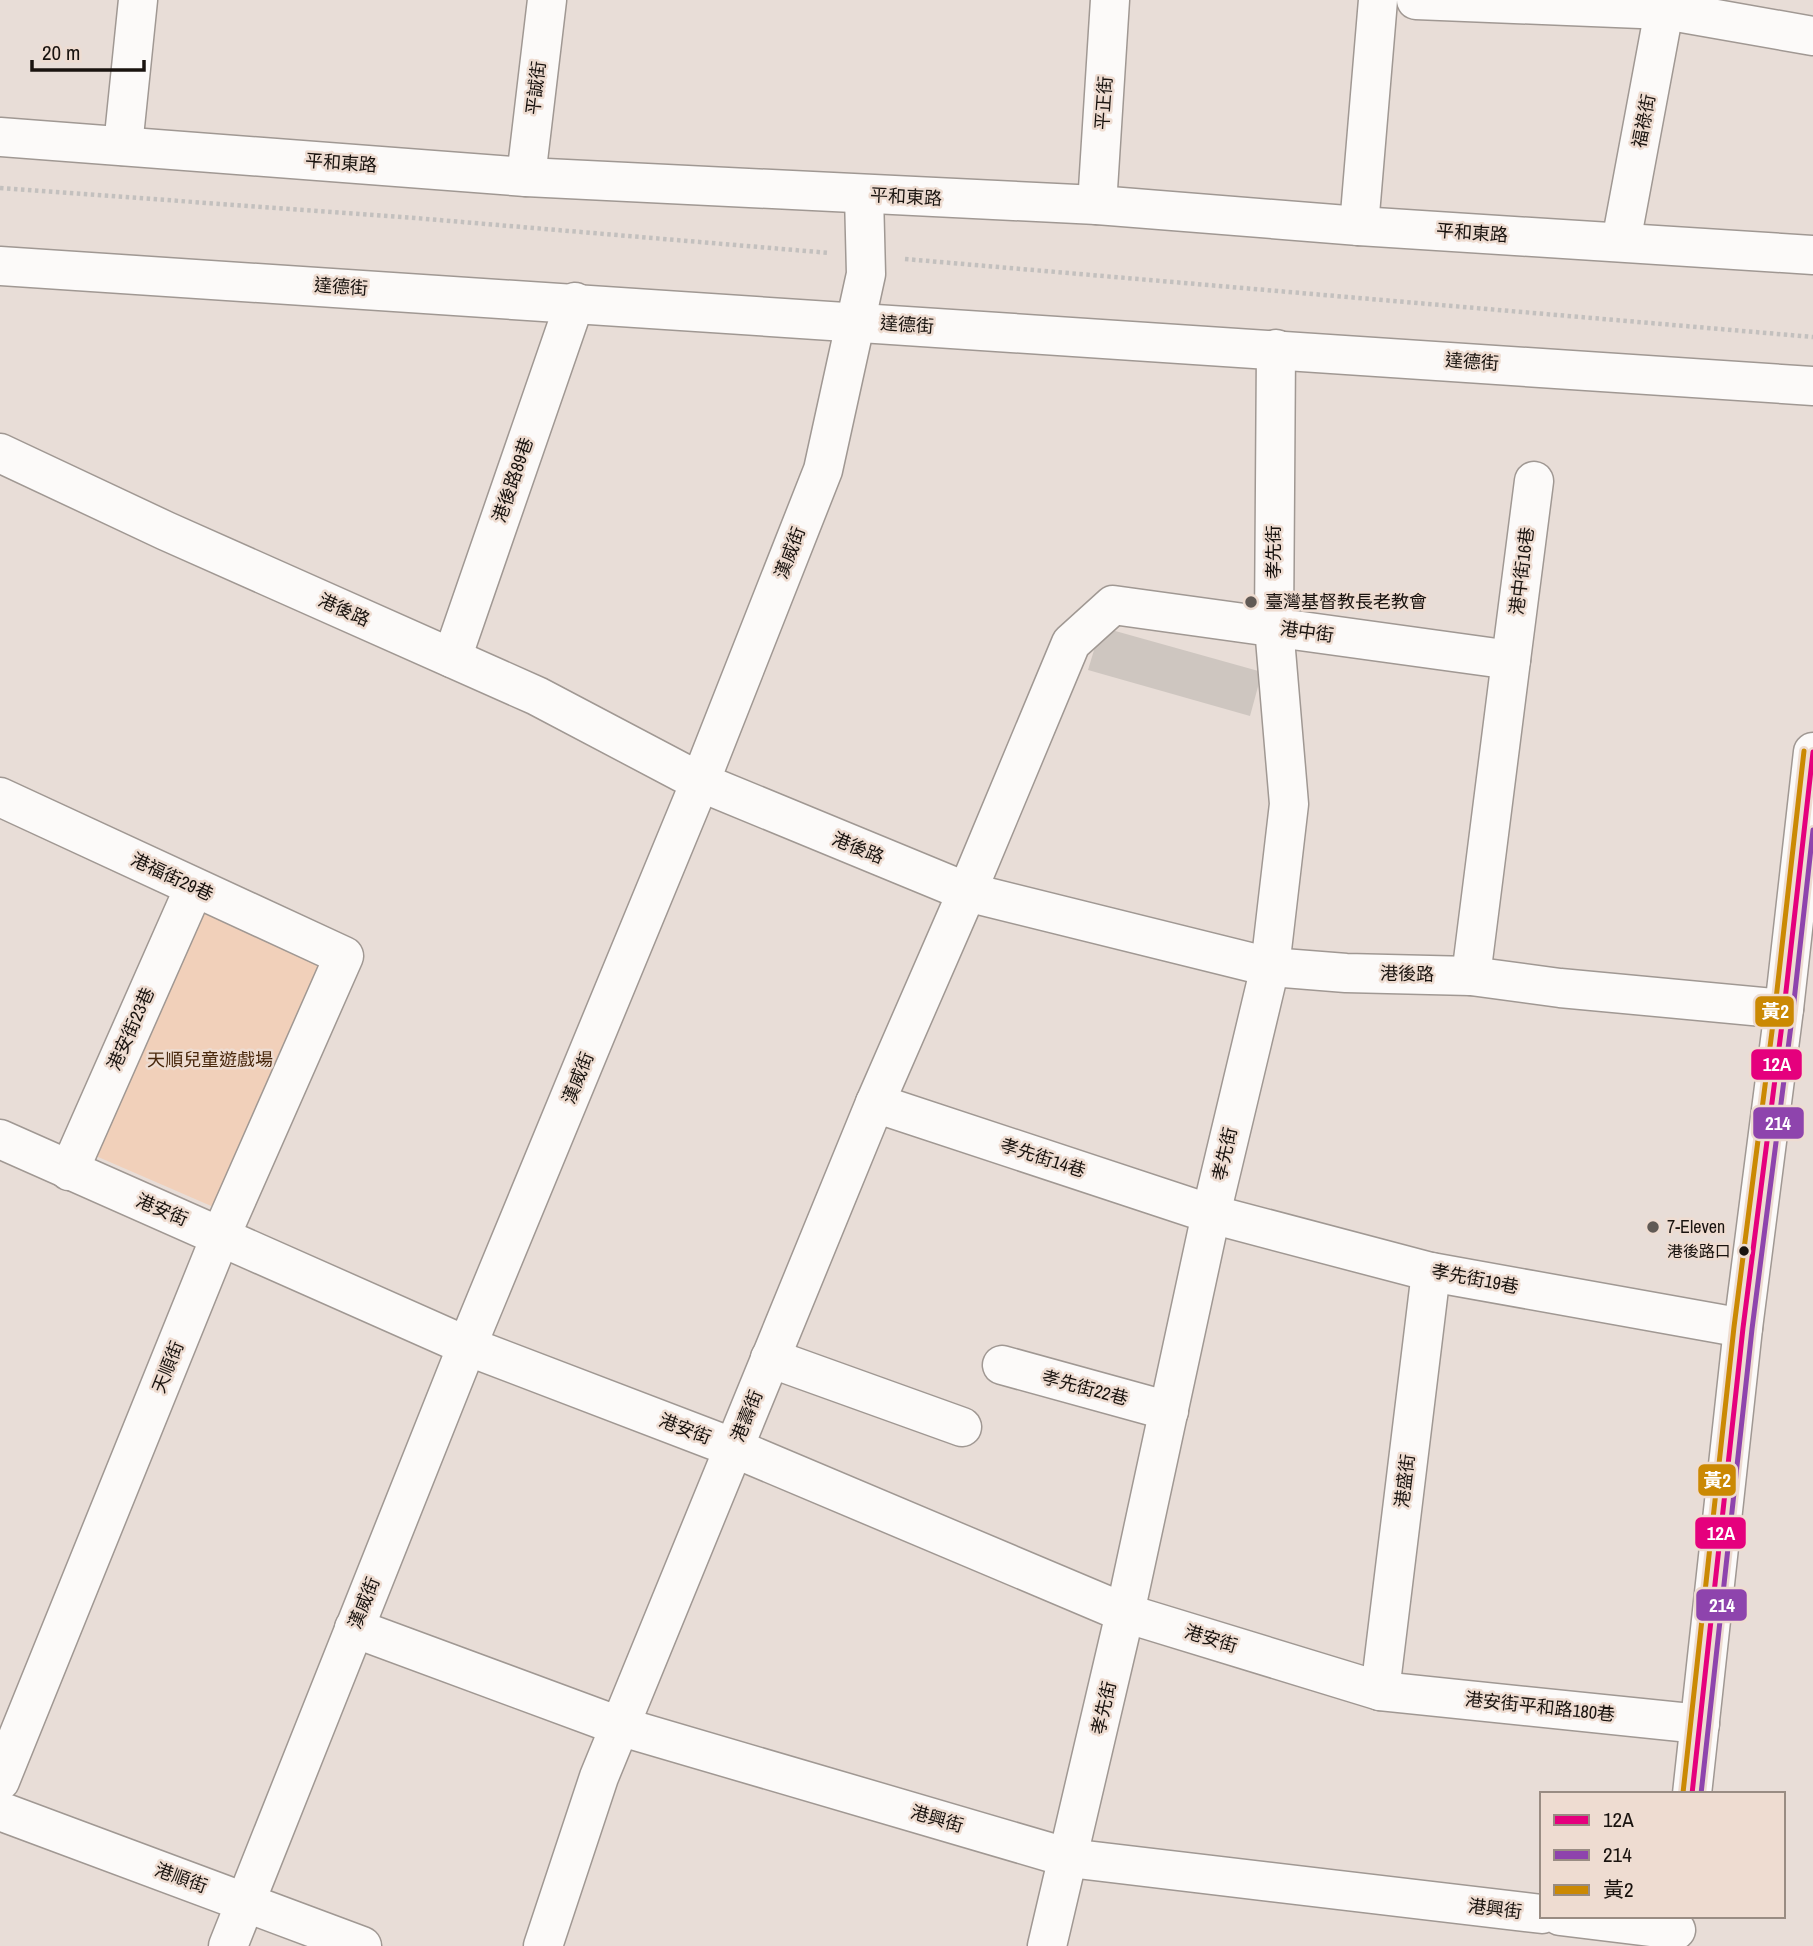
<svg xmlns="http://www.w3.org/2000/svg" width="1813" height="1946" font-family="'Archivo Narrow','Noto Sans TC',sans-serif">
  <rect width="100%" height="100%" fill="#e8ddd7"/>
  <path fill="#f1d0ba" d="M195,907L331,966L225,1212L89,1153Z"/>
  <path fill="#cec6c0" d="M1101,627L1262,672L1250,716L1088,670Z"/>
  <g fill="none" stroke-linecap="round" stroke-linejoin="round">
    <g stroke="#a09893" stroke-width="41">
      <g id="minor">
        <path d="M1416,0L1665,10L1813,36"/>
        <path d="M0,137L526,177L1097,205L1359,226L1813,255"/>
        <path d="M123,146L138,0"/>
        <path d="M526,177L547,0"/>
        <path d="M1097,205L1110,0"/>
        <path d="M1359,226L1378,0"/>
        <path d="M1621,242L1666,0"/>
        <path d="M0,266L1813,386"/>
        <path d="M0,453L166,531L537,696L700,782L967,892L1270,967L1346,973L1471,976L1560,988L1784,1009"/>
        <path d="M452,658L575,302"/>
        <path d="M1511,660L1534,481"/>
        <path d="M0,797L344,956L221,1235L0,1781"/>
        <path d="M875,1103L1211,1214L1431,1272L1743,1328"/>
        <path d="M0,1139L467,1346L734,1448L1125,1613L1380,1691L1700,1724"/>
        <path d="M69,1171L194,888"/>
        <path d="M770,1358L962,1427"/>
        <path d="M1002,1365L1169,1411"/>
        <path d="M354,1628L619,1726L1069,1858L1542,1914"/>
        <path d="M1380,1691L1431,1272"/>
        <path d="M1692,1794L1743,1328L1784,1009L1813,752"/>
        <path d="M0,1811L362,1946"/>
        <path d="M1560,1916L1676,1930"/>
        <path d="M228,1946L467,1346L700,782L823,470L866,274L864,195"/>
        <path d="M543,1946L599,1777L875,1103L967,892L1071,643L1113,605L1511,660L1471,976"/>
        <path d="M1047,1946L1125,1613L1211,1214L1270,967L1289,804L1274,627L1276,349"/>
      </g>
    </g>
    <g stroke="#c3c0be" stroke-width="4.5" stroke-dasharray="3.5 3.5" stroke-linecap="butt">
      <path d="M0,188L415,218L830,253"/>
      <path d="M905,259L1813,337"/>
    </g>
    <use href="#minor" stroke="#fcfaf9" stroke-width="38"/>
    <g stroke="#eedcd1" stroke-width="10">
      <path id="bus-1" d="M1692,1794L1743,1328L1784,1009L1813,752"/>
    </g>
    <g stroke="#eedcd1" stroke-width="10">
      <path id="bus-2" d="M1701,1794L1752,1329L1793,1010L1813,830"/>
    </g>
    <g stroke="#eedcd1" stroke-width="10">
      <path id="bus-3" d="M1683,1793L1734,1327L1775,1008L1804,751"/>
    </g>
    <use href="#bus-1" stroke="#e5007d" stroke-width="5"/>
    <use href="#bus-2" stroke="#8e44ad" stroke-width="5"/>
    <use href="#bus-3" stroke="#cb8903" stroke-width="5"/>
  </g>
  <g fill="#615a55" stroke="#eedcd1" stroke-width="2.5">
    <circle cx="1251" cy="602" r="7"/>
    <circle cx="1653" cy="1227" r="7"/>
  </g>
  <circle fill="#19130f" stroke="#eedcd1" stroke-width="2.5" cx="1744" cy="1251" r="6"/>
  <g text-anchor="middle" stroke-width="5" stroke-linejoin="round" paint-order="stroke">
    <g font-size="16" fill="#19130f" stroke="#eedcd1" text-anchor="end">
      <text x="1731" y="1257">港後路口</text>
    </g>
    <g font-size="18" fill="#19130f" stroke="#eedcd1">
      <text transform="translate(536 88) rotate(-83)" y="6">平誠街</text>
      <text transform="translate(1104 103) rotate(-86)" y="6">平正街</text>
      <text transform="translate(1644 121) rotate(-79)" y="6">福祿街</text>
      <text transform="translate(341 163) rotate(4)" y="6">平和東路</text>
      <text transform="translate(906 197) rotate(3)" y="6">平和東路</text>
      <text transform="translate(1472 233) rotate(4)" y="6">平和東路</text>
      <text transform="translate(341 287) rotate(4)" y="6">達德街</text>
      <text transform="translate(907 325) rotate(4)" y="6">達德街</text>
      <text transform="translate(1472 362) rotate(4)" y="6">達德街</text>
      <text transform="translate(513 480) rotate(-71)" y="6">港後路89巷</text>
      <text transform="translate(1274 552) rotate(-90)" y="6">孝先街</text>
      <text transform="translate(790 553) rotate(-69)" y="6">漢威街</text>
      <text transform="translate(1522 571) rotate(-83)" y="6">港中街16巷</text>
      <text transform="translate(344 610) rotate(24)" y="6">港後路</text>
      <text transform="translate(1307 632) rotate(8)" y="6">港中街</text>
      <text transform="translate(858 848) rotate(22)" y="6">港後路</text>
      <text transform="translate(172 877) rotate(25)" y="6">港福街29巷</text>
      <text transform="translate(1407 974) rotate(1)" y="6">港後路</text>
      <text transform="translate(131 1029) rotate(-66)" y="6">港安街23巷</text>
      <text transform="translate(578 1078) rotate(-68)" y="6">漢威街</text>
      <text transform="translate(1225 1154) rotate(-77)" y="6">孝先街</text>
      <text transform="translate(1043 1158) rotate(18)" y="6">孝先街14巷</text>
      <text transform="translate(162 1210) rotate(23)" y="6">港安街</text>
      <text transform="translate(1475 1279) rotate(11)" y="6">孝先街19巷</text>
      <text transform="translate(168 1367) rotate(-68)" y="6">天順街</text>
      <text transform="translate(1085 1388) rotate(15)" y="6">孝先街22巷</text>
      <text transform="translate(747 1416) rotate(-68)" y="6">港壽街</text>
      <text transform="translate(685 1429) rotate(21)" y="6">港安街</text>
      <text transform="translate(1405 1481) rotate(-83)" y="6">港盛街</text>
      <text transform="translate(364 1603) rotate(-68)" y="6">漢威街</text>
      <text transform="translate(1211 1639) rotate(17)" y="6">港安街</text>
      <text transform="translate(1540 1707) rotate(6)" y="6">港安街平和路180巷</text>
      <text transform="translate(1104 1708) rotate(-77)" y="6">孝先街</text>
      <text transform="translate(937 1819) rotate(16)" y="6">港興街</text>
      <text transform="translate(181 1878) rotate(20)" y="6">港順街</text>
      <text transform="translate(1495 1909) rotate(7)" y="6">港興街</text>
    </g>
    <g font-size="18" fill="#19130f" stroke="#eedcd1" text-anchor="start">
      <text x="1265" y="608">臺灣基督教長老教會</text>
      <text x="1667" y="1233">7-Eleven</text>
    </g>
    <g font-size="18" fill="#49280d" stroke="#eedcd1">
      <text x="210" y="1066">天順兒童遊戲場</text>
    </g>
  </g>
  <g stroke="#eedcd1" stroke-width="2.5">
    <rect x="1754" y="995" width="41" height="33" rx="7" fill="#cb8903"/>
    <rect x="1750" y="1048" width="53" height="33" rx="7" fill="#e5007d"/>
    <rect x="1752" y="1106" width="53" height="34" rx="7" fill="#8e44ad"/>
    <rect x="1697" y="1463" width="40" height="34" rx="7" fill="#cb8903"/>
    <rect x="1694" y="1516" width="53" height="34" rx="7" fill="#e5007d"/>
    <rect x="1695" y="1588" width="53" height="34" rx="7" fill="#8e44ad"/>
  </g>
  <g font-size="19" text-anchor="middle" font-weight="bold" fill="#fff">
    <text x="1775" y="1018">黃2</text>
    <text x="1777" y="1071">12A</text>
    <text x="1778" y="1130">214</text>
    <text x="1717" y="1487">黃2</text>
    <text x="1721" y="1540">12A</text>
    <text x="1722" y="1612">214</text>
  </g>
  <rect x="1540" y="1792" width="245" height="126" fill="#eedcd1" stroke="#998c83" stroke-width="2"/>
  <rect x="1554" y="1815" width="35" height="10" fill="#e5007d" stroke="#998c83" stroke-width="2"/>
  <text x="1603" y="1827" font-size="21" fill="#19130f">12A</text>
  <rect x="1554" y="1850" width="35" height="10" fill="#8e44ad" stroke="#998c83" stroke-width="2"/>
  <text x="1603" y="1862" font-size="21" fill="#19130f">214</text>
  <rect x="1554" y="1885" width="35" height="10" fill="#cb8903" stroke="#998c83" stroke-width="2"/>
  <text x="1603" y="1897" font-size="21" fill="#19130f">黃2</text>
  <path d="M32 60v10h112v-10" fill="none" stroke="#19130f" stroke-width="3.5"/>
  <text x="42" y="60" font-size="21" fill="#19130f" stroke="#eedcd1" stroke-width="5" paint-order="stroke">20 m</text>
</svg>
